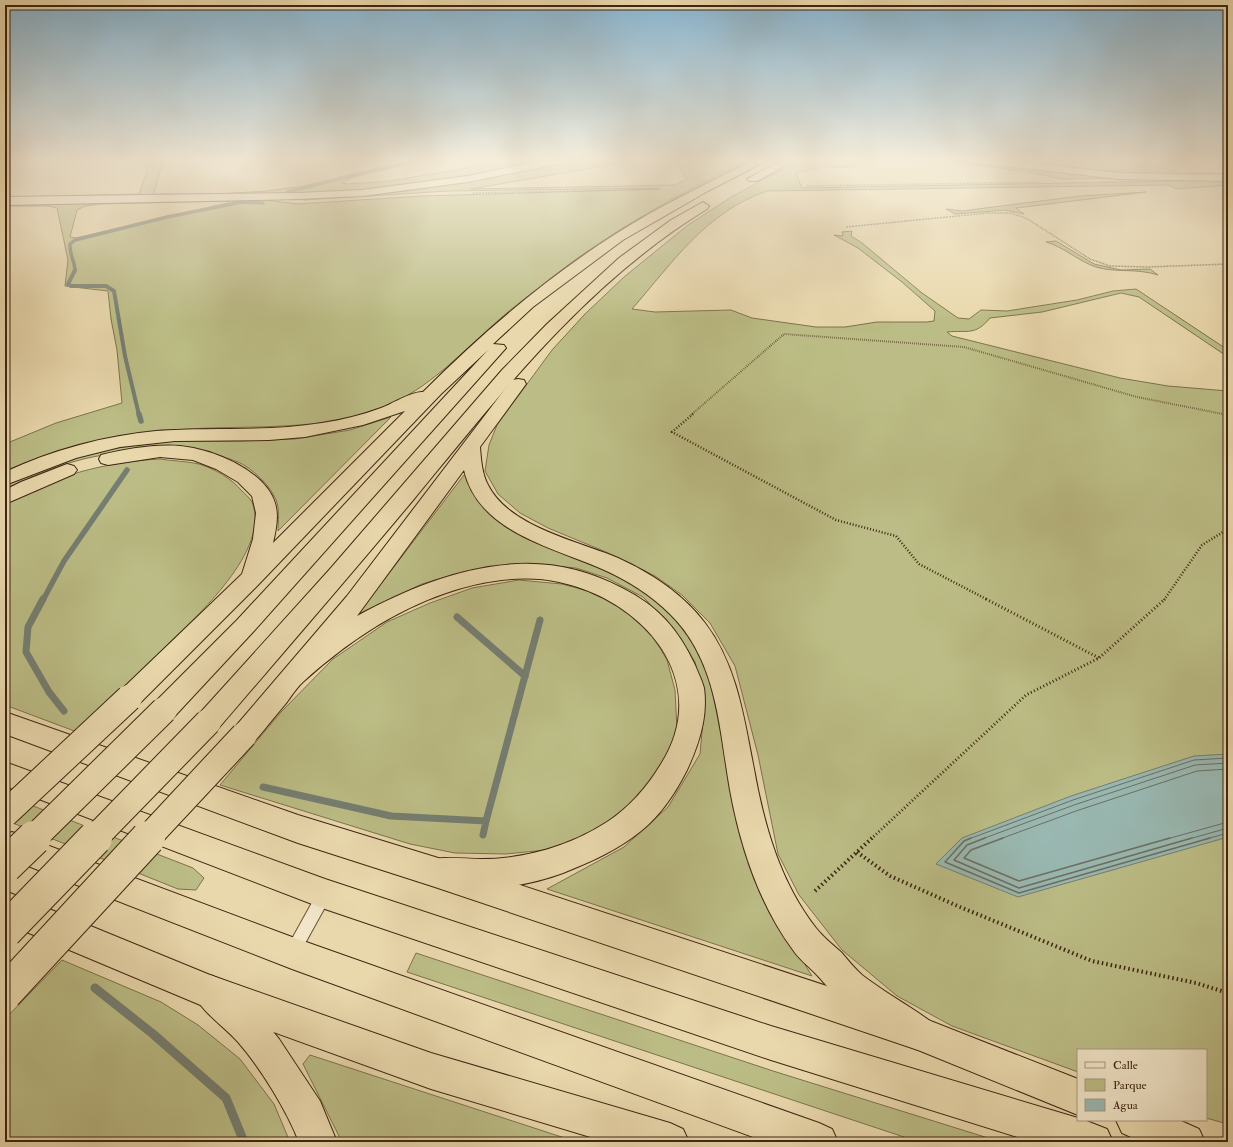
<svg xmlns="http://www.w3.org/2000/svg" width="1233" height="1147" font-family="'IM FELL Double Pica',serif">
  <rect width="100%" height="100%" fill="#e9d8ac"/>
  <filter id="stains"><feTurbulence type="fractalNoise" baseFrequency=".005" numOctaves="4"/><feColorMatrix values="0 0 0 0 .2 0 0 0 0 .09 0 0 0 0 .02 0 0 0 .5 -.17"/></filter>
  <radialGradient id="worn" r=".72"><stop offset=".6" stop-color="#630" stop-opacity="0"/><stop offset="1" stop-color="#630" stop-opacity=".3"/></radialGradient>
  <g fill="#bcbd86" stroke="#7d724c" fill-rule="evenodd">
    <path d="M151,159H163L154,194H217L267,191L304,186L415,159L423,160L354,177L342,183L348,184L390,181L468,168L505,159H554L433,182L375,189L289,194L5,197L139,194Z"/>
    <path d="M583,159H645L471,189L675,185L687,179L672,159H752C677,194 605,234 541,286C524,299 507,312 492,326C459,355 428,389 386,406C323,432 254,425 187,429C124,433 64,446 5,471V444L56,423L122,403L117,350L111,319L108,291L65,286L68,260L57,208L49,206H5V204L258,199L298,204L422,196L661,189L659,188L448,191L304,200L299,198L407,191L483,179ZM228,201V203L76,238L70,237L77,210L85,206L99,204Z"/>
    <path d="M806,159H853L856,168L825,167L796,173L802,188L1228,180V185L1177,189L1168,185L767,191C706,212 673,262 632,309L655,312L731,310L752,318L816,327H845L877,322H927L934,321L935,311L902,282L858,248L834,235L843,236L842,232L852,231L851,236L862,243L922,293L958,318L969,319L981,310L1007,311L1077,300L1113,291L1136,289L1228,350V357L1139,297L1121,293L1042,312L990,318C975,336 968,330 947,332L952,336L1120,378L1168,386L1228,391V1124L1206,1118V1050H1078V1072L952,1026L897,996L842,950L799,895L778,854L758,755L735,666L710,623L682,595L655,576L606,552L548,528L520,513L498,494L485,471L489,445L497,425L552,350L585,314L624,277L688,225L733,196L766,178Z"/>
    <path d="M930,159C990,159 1051,173 1111,178L1062,179L1028,172Z"/>
    <path d="M989,159C1032,159 1073,172 1116,171C1125,171 1135,168 1144,167L1126,159H1140L1179,173H1228V175L1105,173Z"/>
    <path d="M1146,192L1016,208L1024,214L1005,210L955,214L946,209L962,211L1080,196Z"/>
    <path d="M1056,241L1094,264L1121,270L1150,269L1158,275C1137,268 1116,273 1096,267C1078,261 1064,247 1046,242Z"/>
    <path d="M391,417L278,531C278,522 280,509 276,500C271,486 252,468 238,462C199,445 116,449 76,461C51,468 28,478 5,489V484L60,461L110,449L167,441H241L295,439L350,430Z"/>
    <path d="M160,459C172,461 186,461 199,464C215,469 231,478 242,491C245,494 250,498 252,502C271,550 197,616 166,646C137,675 107,704 77,732L5,705V504C52,476 105,462 160,459Z"/>
    <path d="M464,475L479,496L626,579L679,617L713,679L727,753L737,824L761,893L812,976L547,889L624,847L668,807L700,754L705,700L695,662L675,630L643,597L607,578L576,568L544,565H507L466,571L422,584L358,614Z"/>
    <path d="M519,580L562,584L599,594L624,610L653,636L667,660L675,690L677,730L661,774L630,808L590,833L546,850L506,854L455,853L410,844L220,785L281,712L333,659L387,622L430,603L472,588Z"/>
    <path d="M5,795L193,868L204,878L196,890L178,889L5,820Z"/>
    <path d="M416,953L773,1071L1001,1142H919L407,972Z"/>
    <path d="M62,960L161,1002L198,1025L240,1059L274,1104L290,1142H5V1019Z"/>
    <path d="M310,1055L577,1142H342L303,1064Z"/>
  </g>
  <path fill="#99b8b1" stroke="#757e71" d="M1228,754V837L1018,897L936,864L962,838L1071,796L1194,756Z"/>
  <g fill="none" stroke-linecap="round" stroke-linejoin="round">
    <g stroke="#6c6f62" stroke-width="1">
      <path d="M969,839L1073,800L1194,760L1228,758"/>
      <path d="M982,839L1074,805L1195,765L1228,763"/>
      <path d="M1000,839L1076,811L1197,771L1228,769"/>
      <path d="M1167,839L1228,822"/>
      <path d="M1189,839L1228,828"/>
      <path d="M1206,839L1228,833"/>
    </g>
    <g stroke="#6c6f62" stroke-width="1.5">
      <path d="M971,838L964,841L945,862L1019,893L1210,838"/>
      <path d="M985,838L967,845L954,860L1019,888L1192,838"/>
      <path d="M1003,838L971,850L964,858L1019,881L1170,838"/>
    </g>
    <g stroke="#757e71" stroke-width="3.5">
      <path d="M287,192L419,159"/>
      <path d="M75,271C75,261 69,254 70,244L75,240L167,217L242,202L263,203"/>
    </g>
    <path stroke="#757e71" stroke-width="4" d="M75,270L68,284L71,286H106L114,291L125,356L139,415"/>
    <g stroke="#757e71" stroke-width="5.5">
      <path d="M139,414L141,421"/>
      <path d="M43,600L64,561L127,470"/>
    </g>
    <g stroke="#757e71" stroke-width="7">
      <path d="M43,599L28,627L26,652L49,692L64,711"/>
      <path d="M457,617L525,676"/>
      <path d="M263,787L391,816L486,821L483,835"/>
      <path d="M486,821L540,620"/>
    </g>
    <path stroke="#757e71" stroke-width="9" d="M95,988L153,1034L226,1098L244,1142"/>
    <g stroke="#695238" stroke-width="2">
      <path id="service" d="M324,888L329,890L331,895L329,900L298,956L293,958L288,956L286,951L288,946L319,890Z"/>
    </g>
    <g stroke="#695238" stroke-width="2">
      <g id="tertiary">
        <path d="M550,159H573L568,162L468,182L362,196L299,199L5,205V197L299,193L362,190L468,176Z"/>
        <path d="M965,159H1002L1119,173L1228,175V181L1119,179L970,162Z"/>
      </g>
    </g>
    <g stroke="#3e2612" stroke-width="2">
      <g id="trunk">
        <path d="M5,712L298,815L435,857L918,1016L1078,1079V1115L918,1050L435,887L298,843L5,734Z"/>
        <path d="M5,762L325,879L771,1026L1078,1118V1120H1084L1107,1129L1113,1142H1033L771,1060L325,909L5,786Z"/>
        <path d="M12,832L292,937L819,1123L832,1129L838,1142H767L292,969L5,857V835Z"/>
        <path d="M10,893L210,975L431,1053L670,1123L683,1129L689,1142H607L431,1089L210,1009L5,923V895Z"/>
        <path d="M1116,1120H1179L1199,1129L1205,1142H1142L1122,1133Z"/>
      </g>
    </g>
    <g stroke="#3e2612" stroke-width="2">
      <g id="motorway">
        <path d="M756,159H770L708,191L623,240L533,307L493,344L504,345L506,348L253,632L173,718L164,721L155,718L151,710L155,702L237,620L488,350L441,394L258,585L138,705L129,708L120,705L116,698L120,691L242,574L253,539L256,513L252,496L238,482L216,469L193,460L160,457L108,465L101,463L99,459L101,455C126,449 154,444 180,446C212,449 265,470 275,503C279,516 276,530 273,543L405,411L363,425L305,437L269,440L175,441L120,447L76,458L5,485V472C52,450 104,436 156,431C212,427 267,432 322,423C342,420 362,415 381,408C392,404 412,391 423,392C481,334 545,279 614,235C659,206 708,183 756,159Z"/>
        <path d="M784,159H798L757,181H749L747,179Z"/>
        <path d="M703,202L709,206L707,209C586,283 503,391 414,499C349,577 283,653 217,730L208,733L199,730L195,722L199,714L330,569L502,370L547,324L619,258L671,220Z"/>
        <path d="M518,379L524,380L526,384L480,447C481,460 482,474 488,485C509,527 578,541 618,558C651,573 683,594 705,623C737,665 744,718 754,769C764,825 780,882 816,928C823,937 832,944 841,952C848,960 854,968 862,975C884,992 908,1005 930,1021L935,1033L930,1045L918,1050C902,1044 889,1033 874,1024C861,1015 848,1007 836,996C829,989 822,980 815,973C807,965 799,959 793,950C759,904 740,845 730,790C719,729 718,661 670,614C651,595 627,580 602,569C552,547 478,532 464,470L357,616C407,589 459,567 517,564C553,562 590,571 622,588C658,606 678,629 695,665C698,673 702,680 704,688C708,717 699,744 687,770C676,792 661,815 641,831C618,850 590,862 563,873C526,887 462,897 424,882L420,872L424,862C442,855 462,859 481,859C525,859 570,846 607,822C630,807 647,787 661,764C714,680 643,600 559,582C523,574 480,581 446,593C393,611 345,644 304,681C297,687 292,695 287,702C276,715 265,729 253,743L244,746L235,743L231,735L235,727L347,596L512,380Z"/>
        <path d="M67,464L74,466L77,470L74,474L5,504V490L21,482Z"/>
        <path d="M210,975L222,980L262,1018L279,1039L320,1101L337,1142H299C287,1111 260,1067 238,1042C223,1025 202,1013 193,992L198,980Z"/>
      </g>
    </g>
    <g stroke="#3e2612" stroke-width="1.5" stroke-dasharray="0.5 1" stroke-linecap="butt">
      <path d="M807,186L1039,182"/>
      <path d="M473,193L658,189"/>
      <path d="M846,227L988,213H1010L1026,218L1090,259L1110,266L1148,267L1228,264"/>
    </g>
    <path stroke="#3e2612" stroke-width="2" stroke-dasharray="0.5 1.5" stroke-linecap="butt" d="M691,415L784,334L964,347L1137,397L1228,415"/>
    <g stroke="#3e2612" stroke-width="2.5" stroke-dasharray="1 2" stroke-linecap="butt">
      <path d="M693,414L672,432L836,520L896,536L919,564L988,600"/>
      <path d="M1223,414L1228,415"/>
      <path d="M1164,600L1202,545L1228,529"/>
    </g>
    <g stroke="#3e2612" stroke-width="3" stroke-dasharray="1 2.5" stroke-linecap="butt">
      <path d="M986,599L1099,658"/>
      <path d="M871,839L1026,695L1099,658L1165,599"/>
    </g>
    <g stroke="#3e2612" stroke-width="4" stroke-dasharray="1.5 3" stroke-linecap="butt">
      <path d="M857,852L890,876L960,907L1092,961L1196,983L1228,993"/>
      <path d="M815,891L872,838"/>
    </g>
    <use href="#service" fill="#f1e6c9" fill-rule="evenodd"/>
    <use href="#tertiary" fill="#f1e6c9" fill-rule="evenodd"/>
    <use href="#trunk" fill="#e9d8ac" fill-rule="evenodd"/>
    <use href="#motorway" fill="#e9d8ac" fill-rule="evenodd"/>
    <g stroke="#3e2612" stroke-width="28" stroke-linecap="butt">
      <g id="motorway-bridge-far1">
        <path d="M5,814L129,698"/>
        <path d="M33,839L164,710"/>
        <path d="M94,839L208,722"/>
        <path d="M147,839L244,735"/>
      </g>
    </g>
    <g stroke="#3e2612" stroke-width="36" stroke-linecap="butt">
      <g id="motorway-bridge">
        <path d="M5,866L34,838"/>
        <path d="M5,931L95,838"/>
        <path d="M5,993L148,838"/>
      </g>
    </g>
    <use href="#motorway-bridge-far1" stroke="#e9d8ac" stroke-width="26"/>
    <use href="#motorway-bridge" stroke="#e9d8ac" stroke-width="34"/>
  </g>
  <path fill="#c48c75" stroke="#3e2612" d="M1212,159H1228V163L1226,164Z"/>
  <linearGradient id="sky" x2="0" y2="1"><stop stop-color="#88b6d2"/><stop offset="0.5" stop-color="#f5edda"/><stop offset="1" stop-color="#f5edda" stop-opacity="0"/></linearGradient>
  <rect width="1233" height="320" fill="url(#sky)"/>
  <rect width="1233" height="1147" fill="none" stroke="#e9d8ac" stroke-width="20"/>
  <rect x="6" y="6" width="1221" height="1135" fill="none" stroke="#3e2612" stroke-width="2"/>
  <rect x="10" y="10" width="1213" height="1127" fill="none" stroke="#3e2612"/>
  <rect x="1077" y="1049" width="130" height="72" fill="#f1e6c9" stroke="#a99980"/>
  <rect x="1085" y="1062" width="20" height="6" fill="#f1e6c9" stroke="#a99980"/>
  <text x="1113" y="1069" font-size="12" fill="#3e2612">Calle</text>
  <rect x="1085" y="1079" width="20" height="12" fill="#bcbd86" stroke="#a99980"/>
  <text x="1113" y="1089" font-size="12" fill="#3e2612">Parque</text>
  <rect x="1085" y="1099" width="20" height="12" fill="#99b8b1" stroke="#a99980"/>
  <text x="1113" y="1109" font-size="12" fill="#3e2612">Agua</text>
  <rect width="100%" height="100%" filter="url(#stains)"/>
  <rect width="100%" height="100%" fill="url(#worn)"/>
</svg>
